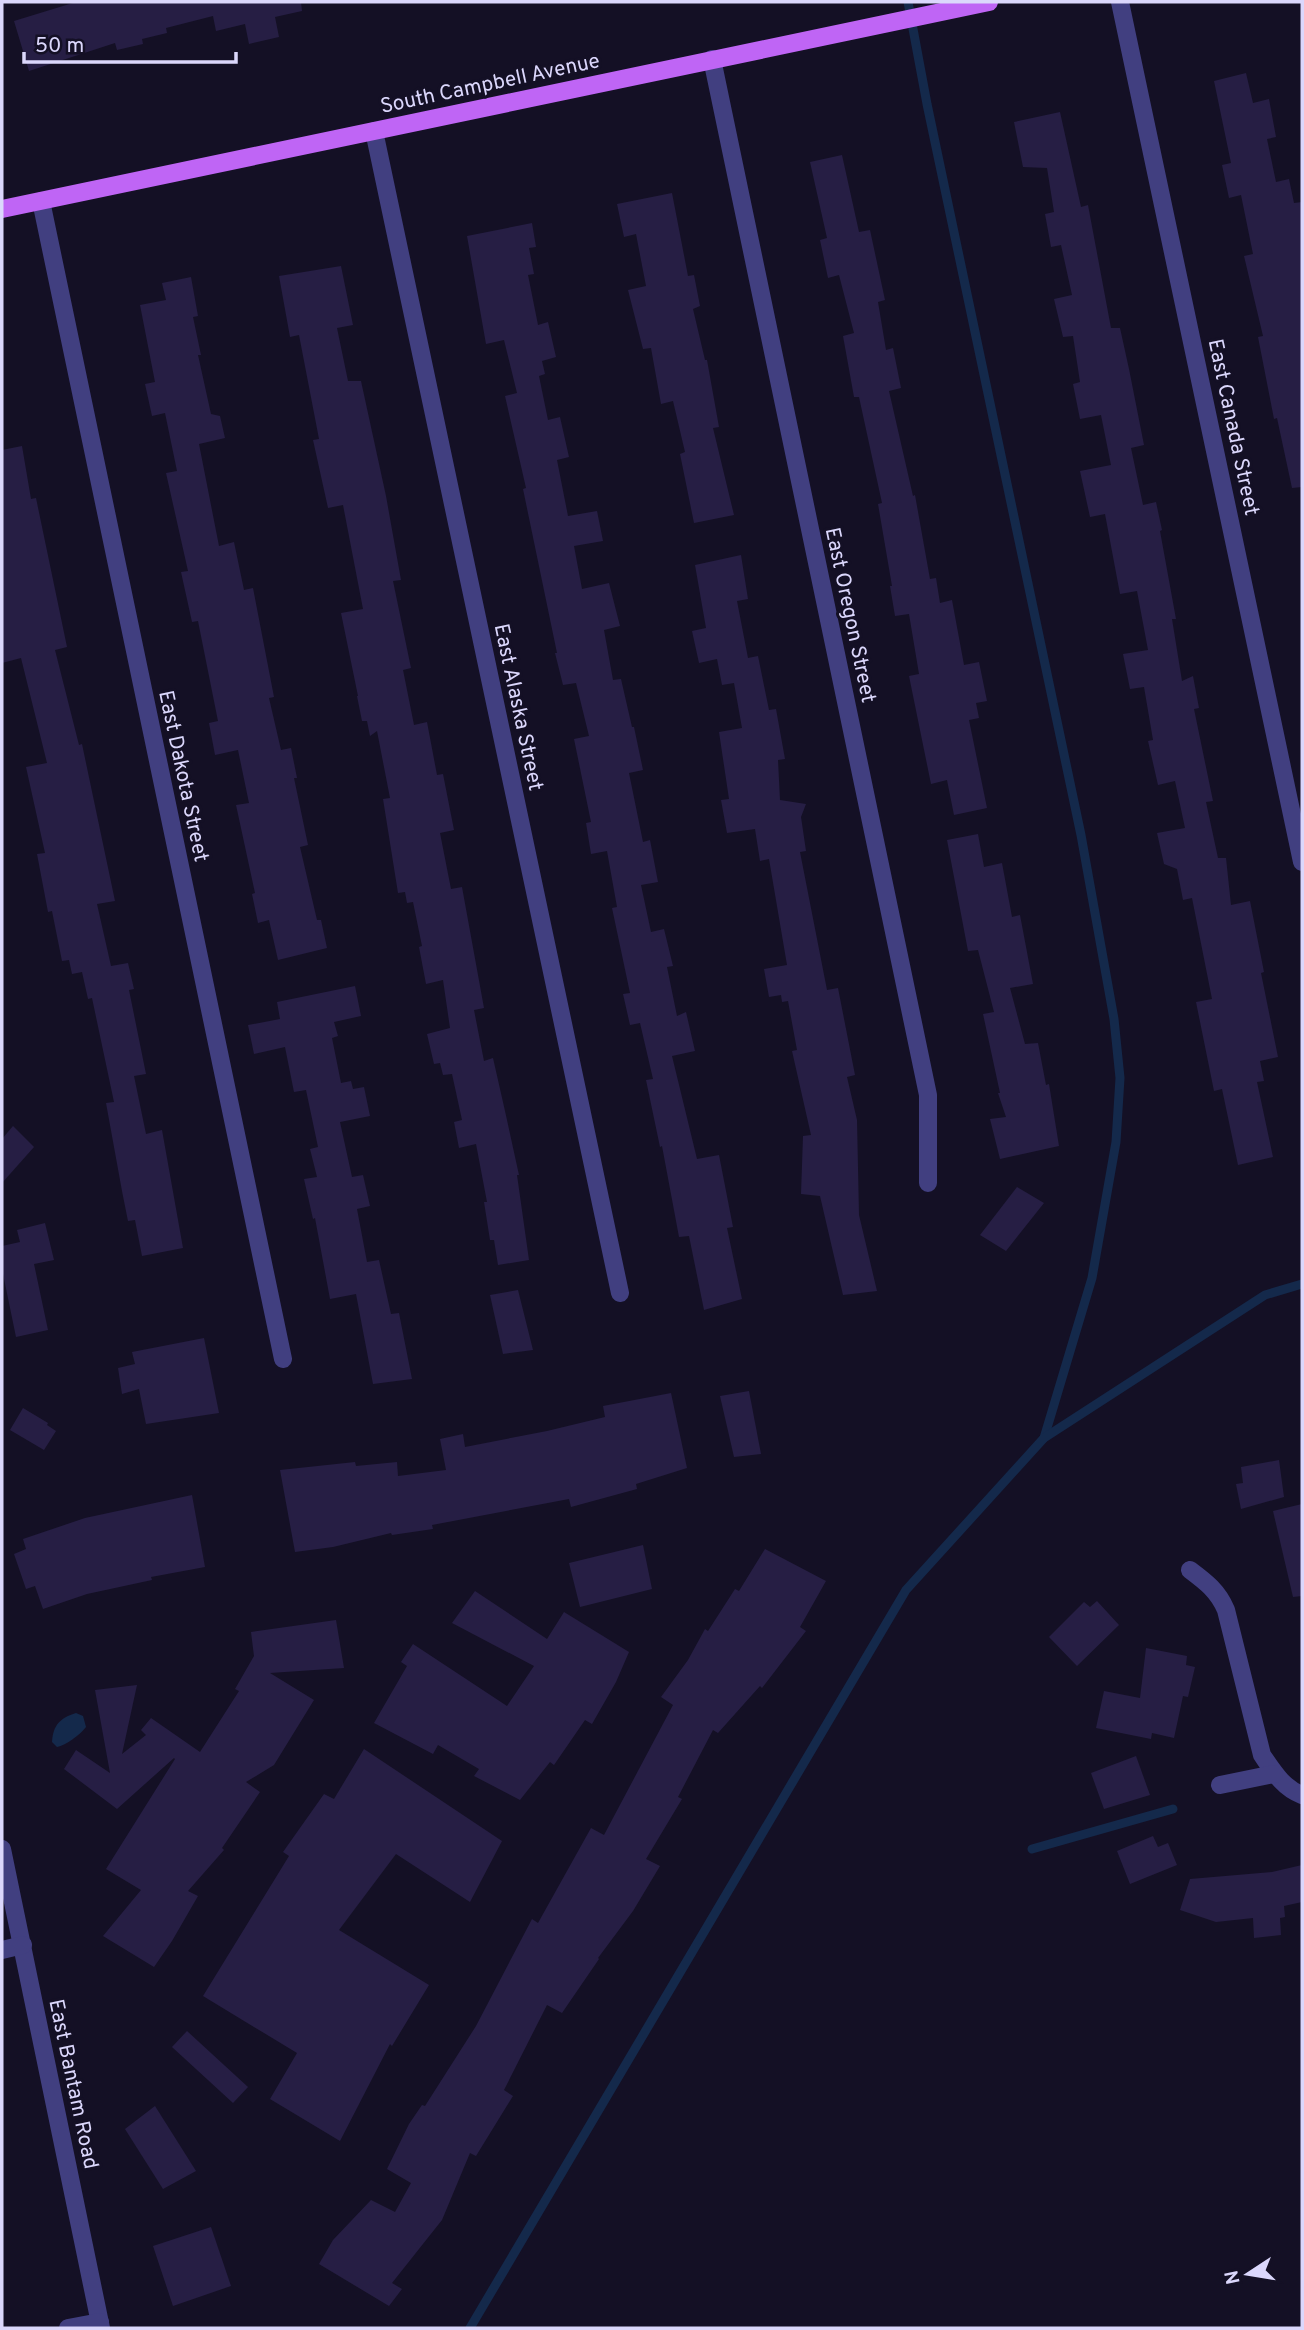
<svg xmlns="http://www.w3.org/2000/svg" width="1304" height="2330" font-family="Overpass,sans-serif">
  <rect width="100%" height="100%" fill="#141025"/>
  <path fill="#14294b" d="M76,1713L83,1716L86,1727C80,1735 66,1745 57,1747L52,1742C53,1725 60,1718 76,1713Z"/>
  <g fill="none" stroke-linecap="round" stroke-linejoin="round">
    <g stroke="#14294b" stroke-width="9">
      <path d="M908,2L927,104L1081,835L1114,1019L1120,1078L1116,1142L1092,1278L1044,1438"/>
      <path d="M1032,1849L1173,1809"/>
      <path d="M470,2328L906,1590L1044,1438L1265,1295L1302,1284"/>
    </g>
  </g>
  <g fill="#261e44">
    <path d="M76,2H301L302,11L275,17L279,37L249,44L245,24L216,31L213,16L166,28L167,33L142,39L143,44L117,50L115,43L29,71L14,21Z"/>
    <path d="M1246,73L1253,103L1269,99L1276,137L1267,139L1276,182L1289,179L1294,203L1302,202V487L1292,488L1277,418L1274,419L1258,337L1263,336L1244,256L1253,254L1241,195L1229,198L1222,165L1231,163L1214,81Z"/>
    <path d="M1060,112L1081,207L1088,205L1111,328H1120L1129,369L1144,445L1131,448L1143,505L1156,502L1162,530L1160,531L1176,619H1172L1182,681L1193,676L1199,708L1194,709L1213,801L1206,802L1218,858H1226L1231,905L1250,901L1264,972L1261,973L1278,1057L1260,1061L1264,1081L1257,1082L1273,1157L1238,1165L1222,1089L1214,1091L1196,1002L1212,999L1192,898L1183,900L1177,869L1164,864L1157,833L1185,828L1175,781L1158,785L1148,741L1153,740L1144,687L1130,689L1123,654L1148,650L1137,591L1120,594L1105,514L1090,517L1080,471L1111,465L1101,415L1080,419L1073,384L1080,382L1073,336L1063,337L1054,299L1072,295L1061,245L1051,247L1045,214L1054,212L1047,168L1023,167L1014,122Z"/>
    <path d="M842,155L859,232L870,230L885,300L878,302L886,350L893,348L901,388L889,391L913,496L915,495L930,579L936,578L940,603L952,600L964,665L979,662L987,701L976,703L979,718L969,720L987,808L954,815L947,780L931,784L909,676L919,674L909,614L895,616L890,586H892L878,504L882,503L859,397H854L843,336L854,333L839,275L828,278L820,240L827,238L810,162Z"/>
    <path d="M672,193L688,276L694,275L700,306L693,309L705,360H707L719,427L713,428L734,515L694,523L680,454L685,452L673,401L661,404L651,348L643,349L628,290L646,286L636,234L624,237L617,204Z"/>
    <path d="M532,223L536,247L529,248L534,274L528,275L538,325L548,322L556,357L542,361L545,374L539,376L548,420L560,417L569,457L557,460L568,516L597,511L603,541L574,546L582,589L609,583L620,626L604,630L613,680L621,679L632,727H634L643,770L629,773L643,842L650,840L658,882L641,885L651,932L664,929L673,966L667,967L677,1016L686,1012L695,1051L672,1056L697,1159L719,1155L733,1227L727,1228L742,1299L704,1310L689,1236L679,1237L662,1146L660,1147L646,1080L653,1079L640,1023L630,1025L623,994L630,993L612,908L617,907L607,851L591,854L586,823L591,822L574,739L589,736L576,683L563,685L555,653H557L523,489L526,488L505,396L517,393L504,340L486,344L467,236Z"/>
    <path d="M341,266L353,325L337,328L348,381H361L386,496L401,580L393,581L411,668L403,670L414,725L427,722L437,775L443,774L454,830L440,833L451,889L462,887L484,1008L474,1010L484,1061L493,1058L505,1111L519,1175H517L529,1260L498,1265L494,1240H490L484,1202H487L476,1144L459,1148L454,1122L462,1120L452,1074L443,1075L440,1063L434,1064L427,1034L450,1028L443,980L426,984L419,947L422,946L413,902L407,903L405,892L398,893L383,799L390,798L377,731L370,736L367,721H362L357,696H358L341,613L363,609L343,505L328,508L313,440L319,439L299,335L290,337L279,276Z"/>
    <path d="M191,277L198,316L193,317L201,355H198L211,414L220,416L225,438L199,444L219,546L234,542L244,590L253,588L274,697L269,698L281,750L291,748L297,778H294L308,845L300,847L317,920H321L327,948L278,960L269,920L258,923L252,894L255,893L236,805L249,803L238,750L215,755L209,723L218,721L198,621L192,622L181,572L188,571L166,473L177,471L165,413L152,416L145,384L155,382L140,305L166,300L162,283Z"/>
    <path d="M22,446L31,499L36,498L67,647L55,650L79,745L82,744L115,901L97,904L111,966L128,963L134,989L129,990L146,1074L134,1076L146,1134L162,1130L183,1248L142,1256L135,1220L128,1221L122,1191L106,1103L114,1102L92,998L88,999L82,972L72,974L69,960L62,961L52,911L48,912L37,854L45,853L26,767L47,763L21,658L2,663V450Z"/>
    <path d="M741,555L748,599L737,601L748,658L758,656L769,710L776,709L785,759L778,760L780,800L806,804L801,817L806,851L800,852L827,990L838,988L855,1075L847,1077L857,1120L859,1215L877,1291L843,1295L820,1196L801,1194L803,1136L811,1135L792,1051L797,1050L788,1001L782,1002L781,995L769,997L764,969L787,965L769,859L760,861L755,829L727,833L721,800L729,799L719,732L742,728L734,683L722,685L717,659L699,663L692,631L706,628L695,565Z"/>
    <path d="M978,834L984,867L1002,863L1012,917L1020,915L1033,984L1010,988L1025,1044L1038,1043L1046,1085L1049,1084L1059,1146L1000,1159L990,1119L1006,1117L998,1093H1000L983,1014L994,1012L978,950L968,951L947,840Z"/>
    <path d="M355,986L361,1016L334,1022L338,1036L332,1038L341,1083L351,1081L353,1089L364,1087L370,1116L340,1122L352,1177L363,1175L370,1206L357,1209L367,1262L379,1260L391,1314L399,1313L412,1379L373,1384L356,1294L330,1299L315,1218L313,1219L304,1179L317,1177L310,1149L318,1147L306,1090L294,1092L285,1047L254,1054L248,1025L280,1019L277,1002Z"/>
    <path d="M13,1126L34,1147L2,1183V1139Z"/>
    <path d="M1017,1187L1044,1203L1006,1251L980,1235Z"/>
    <path d="M45,1223L54,1260L34,1264L48,1330L16,1337L2,1269V1246L20,1242L17,1230Z"/>
    <path d="M518,1290L533,1350L503,1354L490,1295Z"/>
    <path d="M204,1338L219,1413L146,1424L139,1389L122,1394L118,1368L135,1364L132,1352Z"/>
    <path d="M749,1391L761,1454L734,1457L720,1396Z"/>
    <path d="M671,1393L687,1468L636,1484L637,1489L571,1507L569,1499L432,1525L433,1529L392,1535L391,1533L333,1547L295,1552L280,1470L355,1462L356,1466L397,1462L398,1476L446,1470L440,1439L463,1434L465,1447L547,1431L605,1417L603,1406Z"/>
    <path d="M23,1408L48,1423L47,1425L56,1431L44,1450L10,1430Z"/>
    <path d="M1279,1460L1284,1497L1241,1509L1236,1484L1243,1483L1241,1467Z"/>
    <path d="M192,1495L205,1567L151,1577L152,1580L87,1594L43,1609L35,1586L26,1589L14,1554L26,1549L23,1539L85,1518Z"/>
    <path d="M1302,1504V1596L1293,1597L1273,1511Z"/>
    <path d="M643,1545L652,1589L580,1607L569,1563Z"/>
    <path d="M765,1549L826,1581L800,1627L806,1631L762,1688L760,1686L718,1733L713,1730L678,1797L682,1799L646,1859L660,1866L633,1911L598,1958L599,1959L562,2013L547,2005L504,2090L513,2096L476,2156L470,2153L442,2220L392,2283L402,2289L389,2306L319,2264L333,2240L371,2200L395,2212L411,2183L387,2169L409,2124L422,2105L425,2106L476,2026L532,1919L538,1923L591,1828L604,1835L673,1705L661,1697L688,1660L705,1629L708,1631L735,1589L739,1591Z"/>
    <path d="M475,1591L547,1639L564,1612L629,1652L616,1682L592,1724L585,1720L554,1765L550,1762L520,1800L474,1776L479,1769L438,1745L433,1754L374,1723L407,1666L401,1662L413,1644L507,1706L534,1666L452,1623Z"/>
    <path d="M1097,1601L1119,1625L1077,1666L1049,1637L1084,1602L1090,1607Z"/>
    <path d="M336,1620L344,1668L270,1673L314,1700L274,1765L246,1782L260,1792L222,1848L224,1850L188,1891L198,1896L172,1941L154,1967L103,1936L141,1890L106,1869L175,1759L174,1758L117,1809L64,1769L76,1750L110,1773L95,1690L137,1685L122,1754L146,1735L141,1730L151,1718L200,1752L239,1691L235,1689L254,1656L251,1632Z"/>
    <path d="M1146,1648L1187,1656L1186,1665L1195,1667L1188,1697L1183,1696L1174,1738L1152,1733L1151,1739L1096,1728L1104,1691L1140,1698Z"/>
    <path d="M364,1749L502,1841L470,1902L396,1854L339,1930L429,1985L392,2046L390,2044L340,2141L270,2099L297,2053L203,1996L289,1856L283,1852L324,1794L334,1799Z"/>
    <path d="M1136,1756L1150,1795L1104,1809L1091,1773Z"/>
    <path d="M1153,1836L1158,1847L1168,1843L1177,1865L1130,1884L1117,1851Z"/>
    <path d="M1302,1865V1902L1284,1906L1285,1917L1280,1918L1281,1935L1254,1938L1253,1918L1216,1922L1180,1910L1190,1879L1272,1872Z"/>
    <path d="M187,2031L248,2087L233,2103L172,2047Z"/>
    <path d="M155,2106L196,2171L163,2189L125,2129Z"/>
    <path d="M211,2227L231,2286L173,2306L153,2246Z"/>
  </g>
  <g fill="none" stroke-linecap="round" stroke-linejoin="round">
    <g stroke="#413f80" stroke-width="18">
      <path d="M1120,2L1302,862"/>
      <path d="M712,59L928,1095V1183"/>
      <path d="M374,131L620,1293"/>
      <path d="M41,201L283,1359"/>
      <path d="M1190,1570C1206,1582 1218,1591 1226,1610L1262,1755C1273,1771 1283,1788 1302,1795"/>
      <path d="M1220,1785L1274,1774"/>
      <path d="M2,1849L101,2328"/>
      <path d="M2,1950L23,1945"/>
      <path d="M68,2328L100,2322"/>
    </g>
    <path stroke="#bf65f5" stroke-width="18" d="M2,209L989,2"/>
  </g>
  <g text-anchor="middle" stroke-width="6" stroke-linejoin="round" paint-order="stroke">
    <g font-size="21" fill="#dbd7fc" stroke="#141025">
      <text transform="translate(490 83) rotate(-12)" y="7">South Campbell Avenue</text>
      <text transform="translate(1234 427) rotate(78)" y="7">East Canada Street</text>
      <text transform="translate(851 615) rotate(78)" y="7">East Oregon Street</text>
      <text transform="translate(519 707) rotate(78)" y="7">East Alaska Street</text>
      <text transform="translate(184 776) rotate(78)" y="7">East Dakota Street</text>
      <text transform="translate(74 2084) rotate(78)" y="7">East Bantam Road</text>
    </g>
  </g>
  <rect width="1304" height="2330" fill="none" stroke="#dbd7fc" stroke-width="7"/>
  <g transform="translate(1248 2274) rotate(258)" stroke="#141025" stroke-width="5" paint-order="stroke">
  <path d="M0-5L12 26L0 18L-12 26Z" fill="#dbd7fc"/>
  <text y="-10" font-size="19" font-weight="bold" text-anchor="middle" fill="#dbd7fc">N</text>
  </g>
  <path d="M24 52v10h212v-10" fill="none" stroke="#dbd7fc" stroke-width="3.5"/>
  <text x="35" y="52" font-size="21" fill="#dbd7fc" stroke="#141025" stroke-width="5" paint-order="stroke">50 m</text>
</svg>
